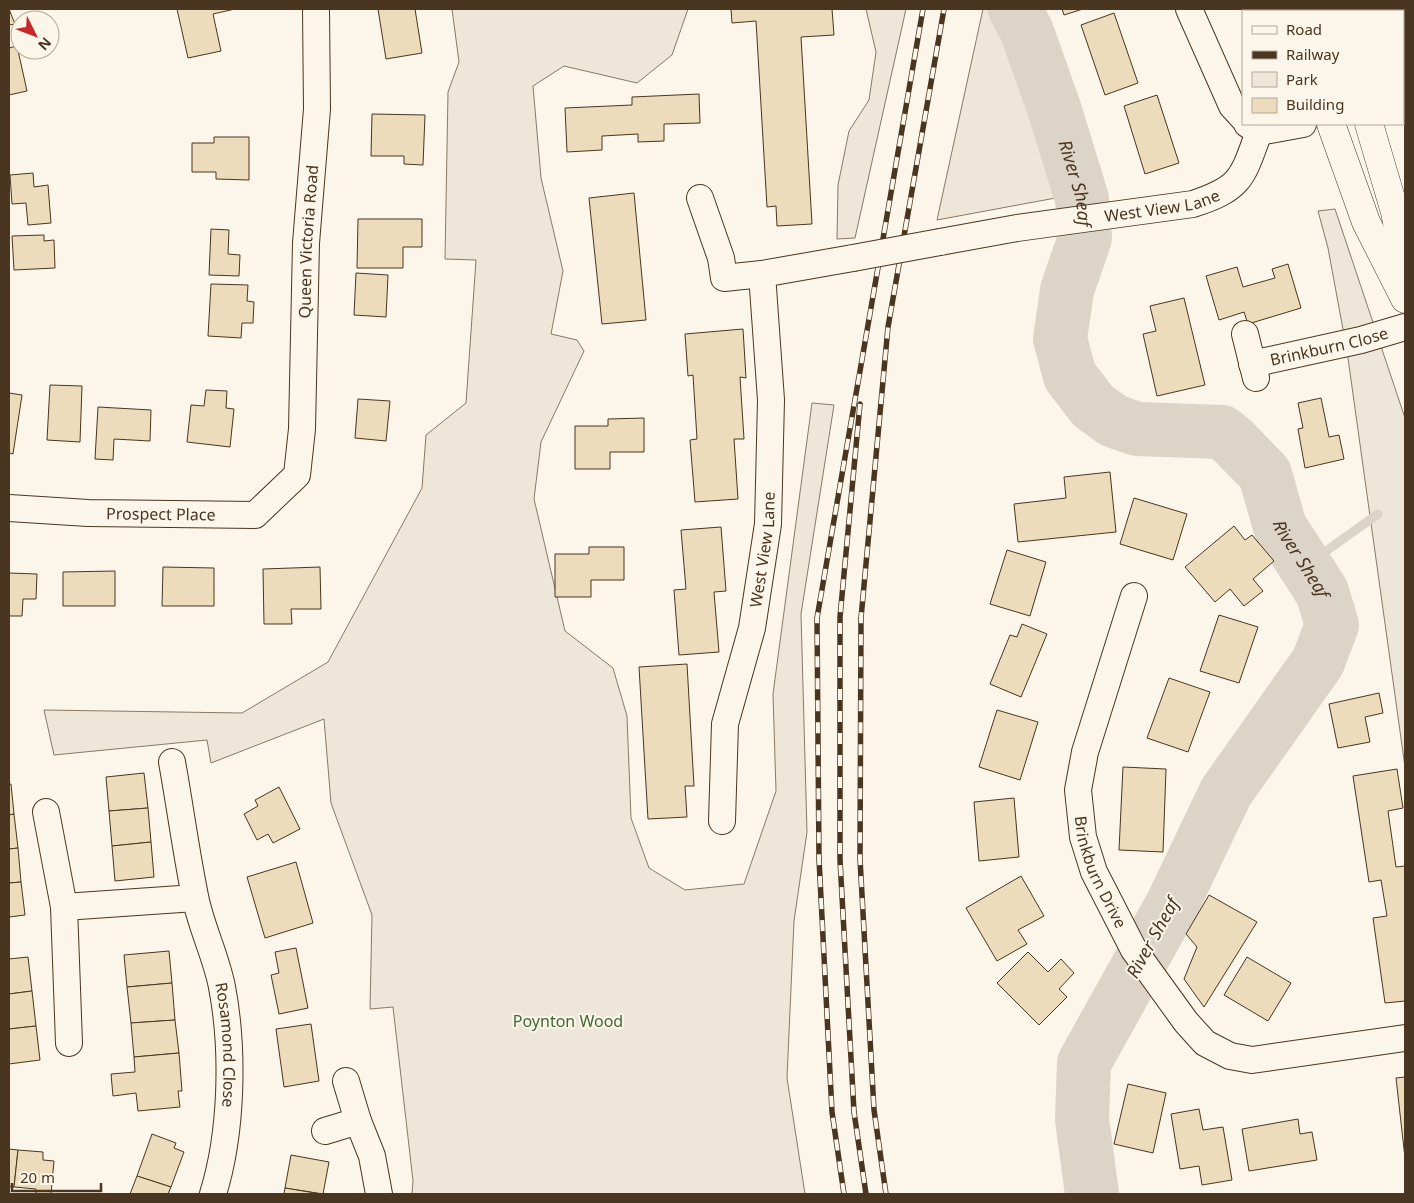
<svg xmlns="http://www.w3.org/2000/svg" width="1414" height="1203" font-family="'Noto Sans',sans-serif">
  <rect width="100%" height="100%" fill="#fbf6e9"/>
  <g fill="#ede6d9" stroke="#887966">
    <path d="M452,9H688L672,55L637,83L564,66L533,86L541,178L563,271L551,334L577,340L584,351L541,442L534,499L565,631L613,668L627,716L631,818L649,868L685,890L744,884L776,791L773,694L812,403L834,405L801,614L807,832L794,921L787,1078L805,1194H412L413,1181L393,1007L370,1009L372,915L331,803L324,719L211,763L207,740L54,755L44,710L242,713L328,662L422,488L426,435L466,403L476,260L445,259L448,92L459,62Z"/>
    <path d="M866,9H906L855,238L837,239L838,185L849,131L869,100L876,52Z"/>
    <path d="M983,9H1014C1047,67 1063,135 1082,199L1061,197L937,220Z"/>
    <path d="M1335,209L1405,418V767L1347,351L1328,248L1318,211Z"/>
  </g>
  <g fill="none" stroke-linecap="round" stroke-linejoin="round">
    <path stroke="#dcd4c6" stroke-width="9" d="M1305,566L1378,514"/>
    <path stroke="#dcd4c6" stroke-width="54" id="s1" d="M1015,9L1027,32L1054,108L1082,199L1085,238L1067,290L1060,339L1070,376L1093,406L1114,421L1137,429L1222,432L1234,442L1265,474L1280,527L1322,592L1332,625L1318,662L1226,792L1173,903L1084,1063L1082,1119L1092,1194"/>
  </g>
  <g fill="#ecdcbc" stroke="#4a3520">
    <path d="M9,9L15,24L9,25Z"/>
    <path d="M177,9H235L213,14L221,51L188,58Z"/>
    <path d="M378,9H415L422,53L386,59Z"/>
    <path d="M731,9H832L834,35L801,37L812,224L777,226L776,206L767,207L756,21L732,23Z"/>
    <path d="M1062,9H1083L1064,15Z"/>
    <path d="M1114,13L1138,83L1105,95L1081,25Z"/>
    <path d="M17,46L27,91L9,95V48Z"/>
    <path d="M699,94L700,123L664,124V141L638,142V134L602,136V150L567,152L565,108L632,105V97Z"/>
    <path d="M1157,95L1179,163L1145,174L1124,106Z"/>
    <path d="M372,114L425,115L423,165L404,164V156H371Z"/>
    <path d="M214,137H249V180L216,179V172H192V143H214Z"/>
    <path d="M33,173L34,187L48,185L51,223L28,225L26,203L12,204L10,175Z"/>
    <path d="M634,193L646,320L602,324L589,198Z"/>
    <path d="M358,219H422V247H403V268H357Z"/>
    <path d="M211,229L229,230L228,254L240,255L239,276L209,275Z"/>
    <path d="M44,235V241L54,240L55,268L14,270L12,236Z"/>
    <path d="M1288,264L1301,308L1248,324L1244,312L1219,320L1206,276L1237,267L1243,287L1275,278L1272,269Z"/>
    <path d="M356,273L388,275L386,317L354,315Z"/>
    <path d="M211,284L248,285L247,301L254,302L253,323H242L241,338L208,336Z"/>
    <path d="M1184,298L1205,385L1157,396L1143,334L1156,331L1150,306Z"/>
    <path d="M743,329L746,378L740,377L744,439H734L738,499L695,502L690,440L697,439L693,375L688,376L685,334Z"/>
    <path d="M50,385L82,386L80,442L47,440Z"/>
    <path d="M206,390L227,391L226,408L234,409L230,447L187,442L191,405L204,406Z"/>
    <path d="M9,393L22,395L13,454L9,453Z"/>
    <path d="M1321,398L1329,437L1339,435L1344,459L1305,468L1298,429L1303,428L1298,403Z"/>
    <path d="M358,399L390,401L386,441L355,438Z"/>
    <path d="M98,407L151,410L150,441L114,439L113,460L95,459Z"/>
    <path d="M644,418V452H610V469H575V426H608V419Z"/>
    <path d="M1110,472L1116,532L1018,542L1014,504L1066,498L1064,477Z"/>
    <path d="M1134,498L1187,514L1173,560L1120,544Z"/>
    <path d="M1234,526L1245,540L1252,535L1274,561L1253,579L1263,591L1244,606L1230,589L1215,602L1185,567Z"/>
    <path d="M721,527L726,591L714,592L719,652L679,655L674,590L686,589L681,530Z"/>
    <path d="M589,547H624V580H591V597H555V554H589Z"/>
    <path d="M1007,550L1046,562L1030,616L990,604Z"/>
    <path d="M163,567L214,568V606H162Z"/>
    <path d="M320,567L321,609H291L292,624H264L263,569Z"/>
    <path d="M115,571V606H63V572Z"/>
    <path d="M9,573L37,574L36,599H23L22,616H9Z"/>
    <path d="M1219,615L1258,627L1239,683L1200,671Z"/>
    <path d="M1022,624L1047,634L1021,697L990,684L1010,635L1017,637Z"/>
    <path d="M687,664L694,786H685L687,817L648,819L639,667Z"/>
    <path d="M1169,678L1210,692L1188,752L1147,738Z"/>
    <path d="M1379,693L1383,713L1365,717L1370,742L1338,748L1329,704Z"/>
    <path d="M997,710L1038,722L1020,780L979,767Z"/>
    <path d="M1123,767L1166,769L1163,852L1119,850Z"/>
    <path d="M1397,769L1403,808L1388,811L1396,867L1405,866V1001L1385,1003L1373,918L1387,916L1381,880L1369,882L1353,776Z"/>
    <path d="M144,773L148,808L109,811L106,777Z"/>
    <path d="M9,784H11L14,814L9,815Z"/>
    <path d="M279,787L300,829L273,843L268,834L257,840L244,814L258,806L255,800Z"/>
    <path d="M1014,798L1019,857L979,861L974,802Z"/>
    <path d="M148,808L151,842L112,846L109,811Z"/>
    <path d="M14,814L18,848L9,849V815Z"/>
    <path d="M151,842L154,877L115,881L112,846Z"/>
    <path d="M18,848L21,882L9,883V849Z"/>
    <path d="M296,862L313,923L265,938L247,877Z"/>
    <path d="M1021,876L1044,916L1018,930L1027,944L997,961L966,908Z"/>
    <path d="M21,882L25,915L9,917V883Z"/>
    <path d="M1209,895L1257,922L1204,1007L1184,979L1197,947L1186,934Z"/>
    <path d="M296,948L308,1008L279,1014L271,975L279,973L275,952Z"/>
    <path d="M169,951L172,983L127,987L124,955Z"/>
    <path d="M1028,952L1048,972L1061,959L1074,973L1059,989L1067,997L1039,1025L997,983Z"/>
    <path d="M28,957L32,991L9,994V959Z"/>
    <path d="M1247,957L1291,983L1268,1021L1224,995Z"/>
    <path d="M172,983L175,1020L131,1023L127,987Z"/>
    <path d="M32,991L36,1026L9,1029V994Z"/>
    <path d="M175,1020L179,1053L134,1057L131,1023Z"/>
    <path d="M311,1024L319,1081L284,1087L276,1029Z"/>
    <path d="M36,1026L40,1060L9,1064V1029Z"/>
    <path d="M179,1053L182,1091H178L180,1107L138,1111L136,1093L113,1096L111,1074L135,1072L134,1057Z"/>
    <path d="M1405,1077V1158L1396,1078Z"/>
    <path d="M1128,1084L1166,1093L1153,1153L1114,1144Z"/>
    <path d="M1199,1109L1203,1130L1223,1127L1232,1180L1202,1185L1199,1166L1180,1169L1171,1114Z"/>
    <path d="M1298,1119L1300,1134L1312,1132L1317,1160L1249,1171L1242,1129Z"/>
    <path d="M152,1134L176,1143L174,1148L184,1152L171,1187L137,1176Z"/>
    <path d="M9,1149L18,1150L14,1187H9Z"/>
    <path d="M18,1150L43,1152V1160L54,1161L51,1194H36V1189L14,1187Z"/>
    <path d="M291,1155L329,1162L323,1194L285,1188Z"/>
    <path d="M137,1176L171,1187L168,1194H130Z"/>
    <path d="M285,1188L321,1194H284Z"/>
  </g>
  <g fill="none" stroke-linecap="round" stroke-linejoin="round">
    <g stroke="#4a3520" stroke-width="28">
      <g id="minor">
        <path d="M1189,9L1232,106L1243,118"/>
        <path d="M1247,124L1259,132L1303,124"/>
        <path d="M700,198L721,258L724,278L762,274L853,258"/>
        <path id="s2" d="M940,242L1017,228L1193,204C1242,188 1242,178 1259,132"/>
        <path d="M1245,334L1256,378"/>
        <path id="s3" d="M1252,364L1361,340L1405,327"/>
        <path id="s4" d="M9,508L88,513L255,515L297,475L302,429L306,243L317,109L316,9"/>
        <path id="s5" d="M1134,596L1085,752L1078,790L1083,837L1094,872L1134,950L1186,1022L1205,1043L1230,1056L1252,1060L1405,1038"/>
        <path id="s6" d="M172,762C180,806 186,852 195,896C201,927 216,956 222,987C234,1050 232,1133 213,1194"/>
        <path d="M46,812L64,907L69,1043"/>
        <path id="s7" d="M722,821L725,724L752,628L768,524L771,400L762,274"/>
        <path d="M64,907L195,898"/>
        <path d="M346,1081L358,1121L372,1156L379,1194"/>
        <path d="M325,1131L358,1121"/>
      </g>
    </g>
    <g stroke="#4a3520" stroke-width="29">
      <g id="primary">
        <path d="M1292,9L1293,11"/>
        <path d="M1336,9L1337,11"/>
        <path d="M1331,124L1366,222L1405,299"/>
        <path d="M1369,124L1395,212L1405,262"/>
      </g>
    </g>
    <use href="#minor" stroke="#fbf6e9" stroke-width="26"/>
    <use href="#primary" stroke="#fbf6e9" stroke-width="28"/>
    <g stroke="#4a3520" stroke-width="5.5">
      <g id="rail">
        <path d="M860,404L840,617V860L854,1112L866,1194"/>
        <path d="M844,1194L832,1112L819,859L817,618L923,9"/>
        <path d="M886,1194L874,1110L860,859L861,618L888,327L944,9"/>
      </g>
    </g>
    <use href="#rail" stroke="#fbf6e9" stroke-width="4" stroke-dasharray="11" stroke-linecap="butt"/>
    <g stroke="#4a3520" stroke-width="28" stroke-linecap="butt">
      <path id="minor-bridge" d="M853,258L940,242"/>
    </g>
    <use href="#minor-bridge" stroke="#fbf6e9" stroke-width="26"/>
    <g stroke="#4a3520" stroke-width="2.5">
      <path d="M1252,9V11"/>
      <path d="M1403,46L1405,39"/>
    </g>
  </g>
  <g text-anchor="middle" stroke-width="4" stroke-linejoin="round" paint-order="stroke">
    <g font-size="16" fill="#4a3520" stroke="#fbf6e9">
      <text dy="6" stroke="none"><textPath href="#s2" startOffset="225">West View Lane</textPath></text>
      <text dy="6" stroke="none"><textPath href="#s4" startOffset="538">Queen Victoria Road</textPath></text>
      <text dy="6" stroke="none"><textPath href="#s3" startOffset="79">Brinkburn Close</textPath></text>
      <text dy="6" stroke="none"><textPath href="#s4" startOffset="152">Prospect Place</textPath></text>
      <text dy="6" stroke="none"><textPath href="#s7" startOffset="276">West View Lane</textPath></text>
      <text dy="6" stroke="none"><textPath href="#s5" startOffset="288">Brinkburn Drive</textPath></text>
      <text dy="6" stroke="none"><textPath href="#s6" startOffset="289">Rosamond Close</textPath></text>
    </g>
    <g font-size="16" fill="#436837" stroke="#fbf6e9">
      <text x="568" y="1027">Poynton Wood</text>
    </g>
    <g font-size="18" font-style="italic" fill="#4a3520" stroke="#fbf6e9">
      <text dy="6" stroke="none"><textPath href="#s1" startOffset="185">River Sheaf</textPath></text>
      <text dy="6" stroke="none"><textPath href="#s1" startOffset="710">River Sheaf</textPath></text>
      <text transform="translate(1153 938) rotate(-61)" y="6">River Sheaf</text>
    </g>
  </g>
  <rect width="1414" height="1203" fill="none" stroke="#4a3520" stroke-width="20"/>
  <rect x="1242" y="10" width="162" height="115" fill="#fbf6e9" stroke="#b4a999"/>
  <rect x="1252" y="26" width="25" height="8" fill="#fbf6e9" stroke="#b4a999"/>
  <text x="1286" y="35" font-size="15" fill="#4a3520">Road</text>
  <rect x="1252" y="51" width="25" height="8" fill="#4a3520" stroke="#b4a999"/>
  <text x="1286" y="60" font-size="15" fill="#4a3520">Railway</text>
  <rect x="1252" y="72" width="25" height="15" fill="#ede6d9" stroke="#b4a999"/>
  <text x="1286" y="85" font-size="15" fill="#4a3520">Park</text>
  <rect x="1252" y="98" width="25" height="15" fill="#ecdcbc" stroke="#b4a999"/>
  <text x="1286" y="110" font-size="15" fill="#4a3520">Building</text>
  <g transform="translate(35 35) rotate(132)"><circle r="24" fill="#fbf6e9" stroke="#b4a999"/>
  <path d="M0-4L9 19L0 12L-9 19Z" fill="#c62828"/>
  <text y="-8" font-size="14" font-weight="bold" text-anchor="middle" fill="#4a3520">N</text>
  </g>
  <path d="M12 1183v8h89v-8" fill="none" stroke="#4a3520" stroke-width="2.5"/>
  <text x="20" y="1183" font-size="15" fill="#4a3520" stroke="#fbf6e9" stroke-width="4" paint-order="stroke">20 m</text>
</svg>
